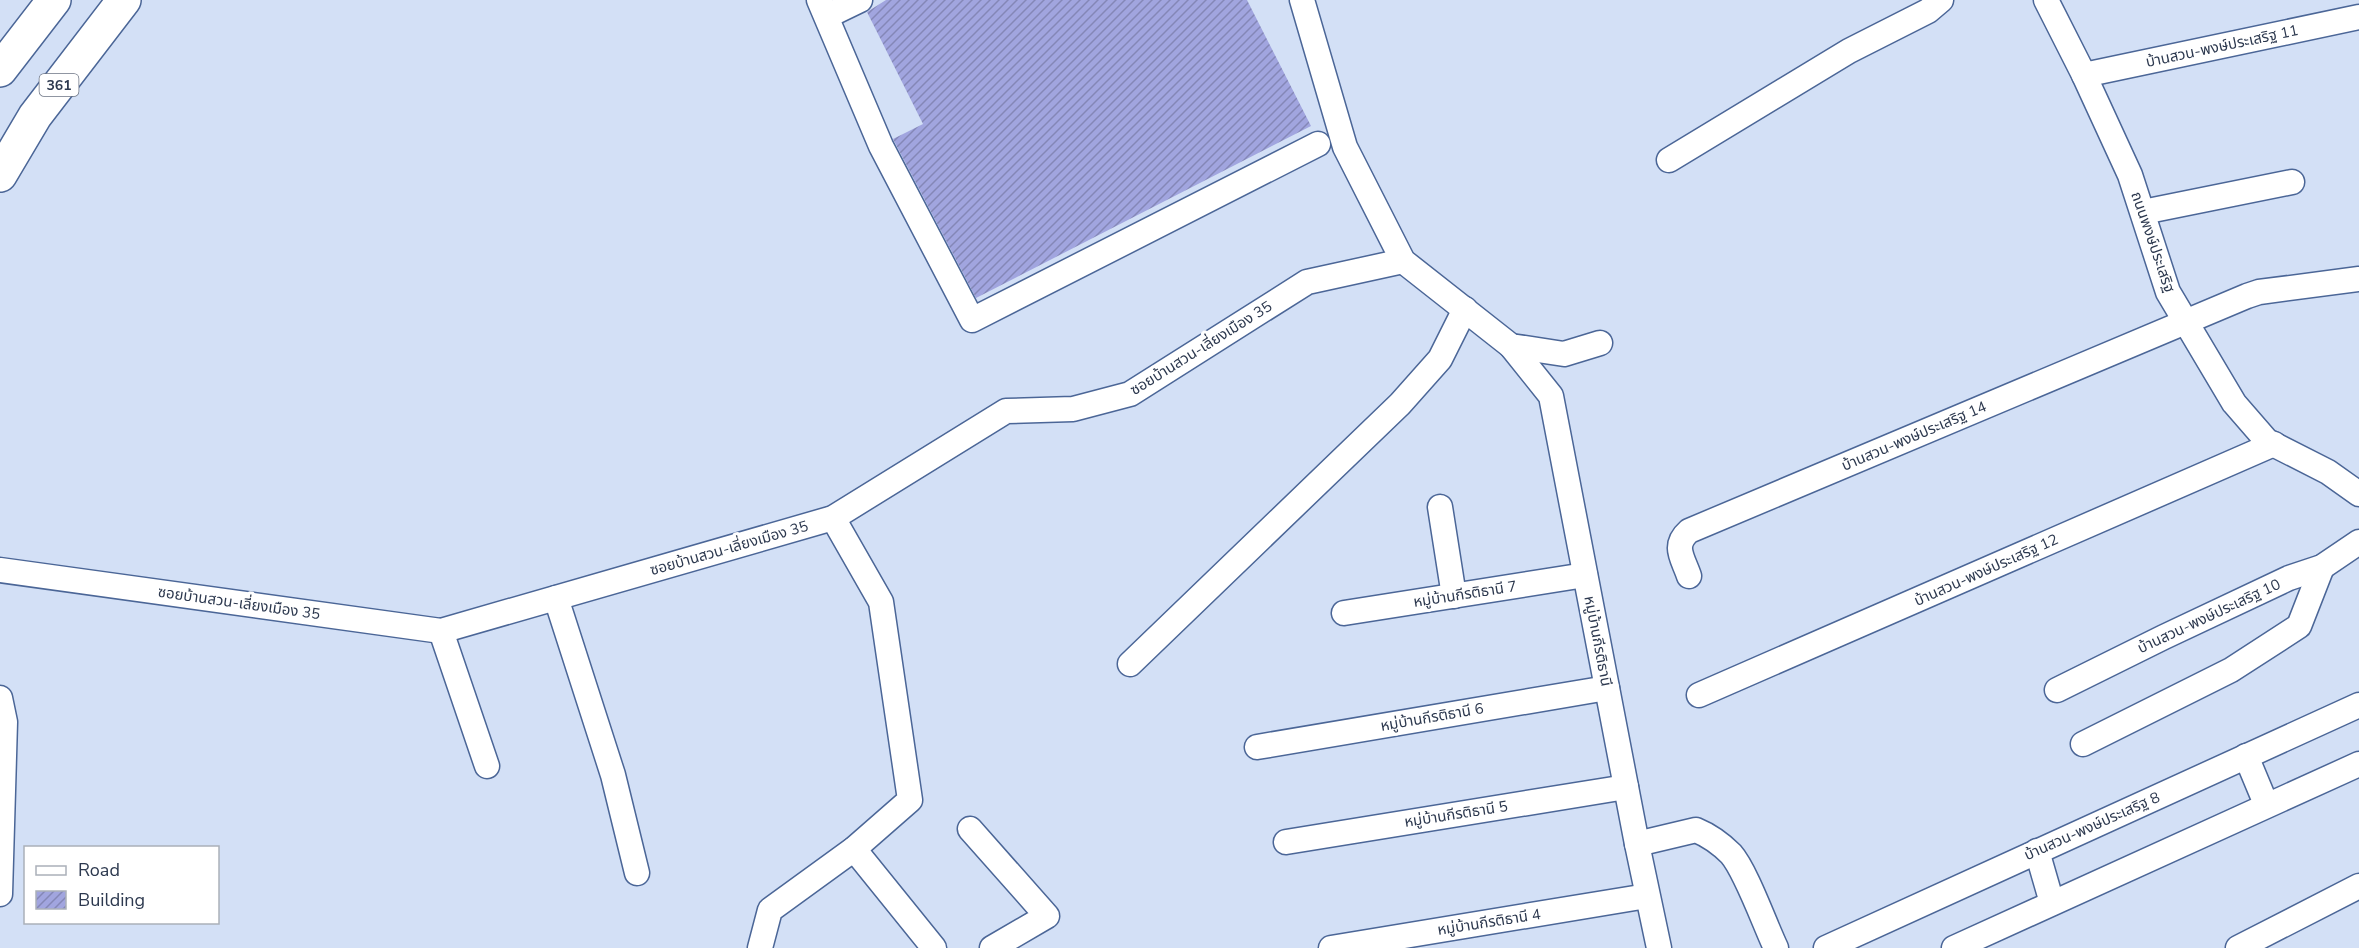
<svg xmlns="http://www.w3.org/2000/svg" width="2359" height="948" font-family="'Nunito Sans','Noto Sans Thai',sans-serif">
  <defs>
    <pattern id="building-hatch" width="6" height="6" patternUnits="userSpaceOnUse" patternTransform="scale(1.5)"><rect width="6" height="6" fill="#a1a5df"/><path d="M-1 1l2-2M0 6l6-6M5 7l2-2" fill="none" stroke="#8487b7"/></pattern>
  </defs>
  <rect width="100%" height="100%" fill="#d3e0f6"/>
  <path fill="url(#building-hatch)" d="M886,0H1247L1311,126L976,298L893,139L923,124L867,12Z"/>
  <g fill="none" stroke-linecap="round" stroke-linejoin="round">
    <g stroke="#4b6697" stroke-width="27">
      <g id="minor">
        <path d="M819,0L881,146L972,320L1318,144"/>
        <path d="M1302,0L1345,147L1403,261L1511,346L1564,354L1600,343"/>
        <path d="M2046,0L2084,75L2130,175L2168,292L2234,403L2267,441L2328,472L2359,494"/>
        <path d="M827,16L860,0"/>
        <path d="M2084,75L2359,17"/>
        <path d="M1669,160L1849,51L1928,11L1941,0"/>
        <path d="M2143,212L2292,182"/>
        <path d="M1511,346L1551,396L1637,844L1659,948"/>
        <path d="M1440,507L1454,596"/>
        <path d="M0,570L441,631L833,518L1006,411L1073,409L1130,394L1307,282L1403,261"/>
        <path d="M1689,576C1683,558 1672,546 1689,531L2247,296L2259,292L2359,279"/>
        <path d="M556,598L613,775L637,873"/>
        <path d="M1344,613L1585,575"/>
        <path d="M441,631L487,766"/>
        <path d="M1130,664L1400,404L1440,359L1465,309"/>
        <path d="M2057,690L2164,637L2289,578L2322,567L2359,542"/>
        <path d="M1699,695L2274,444"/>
        <path d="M0,698L5,722L0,894"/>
        <path d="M2083,744L2231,670L2299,626L2322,567"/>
        <path d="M1257,747L1607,688"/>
        <path d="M2246,756L2266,804"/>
        <path d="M970,829L1047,916L992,948"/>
        <path d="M1286,842L1626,787"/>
        <path d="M1637,844L1696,830C1708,835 1721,844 1731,854C1746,871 1765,925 1776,948"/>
        <path d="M854,849L934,948"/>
        <path d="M2037,851L2052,903"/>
        <path d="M760,948L770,910L854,849L910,800L881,602L833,518"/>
        <path d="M1331,948L1647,896"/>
        <path d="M1826,948L2359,705"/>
        <path d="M1954,948L2359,764"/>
        <path d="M2238,948L2359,886"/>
      </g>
    </g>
    <g stroke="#4b6697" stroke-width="36">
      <g id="highway">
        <path d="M0,70L54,0"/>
        <path d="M0,175L35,116L124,0"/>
      </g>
    </g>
    <use href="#minor" stroke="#fff" stroke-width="24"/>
    <use href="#highway" stroke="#fff" stroke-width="33"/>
  </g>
  <g text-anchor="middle" stroke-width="6" stroke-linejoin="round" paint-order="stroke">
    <rect fill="#fff" stroke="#6c7484" stroke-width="1.5" x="39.5" y="74" width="39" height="22" rx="4.5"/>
    <g font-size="14" font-weight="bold" fill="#2d394f">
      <text x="59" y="90">361</text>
    </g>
    <g font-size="15" fill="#2d394f" stroke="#fff">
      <text transform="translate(2222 46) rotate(-12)" y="5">บ้านสวน-พงษ์ประเสริฐ 11</text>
      <text transform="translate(2153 242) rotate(71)" y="5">ถนนพงษ์ประเสริฐ</text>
      <text transform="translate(1201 348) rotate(-32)" y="5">ซอยบ้านสวน-เลี่ยงเมือง 35</text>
      <text transform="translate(1914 436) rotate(-23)" y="5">บ้านสวน-พงษ์ประเสริฐ 14</text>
      <text transform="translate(729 548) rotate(-16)" y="5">ซอยบ้านสวน-เลี่ยงเมือง 35</text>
      <text transform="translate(1986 570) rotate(-24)" y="5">บ้านสวน-พงษ์ประเสริฐ 12</text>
      <text transform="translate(1465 594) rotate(-9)" y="5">หมู่บ้านกีรติธานี 7</text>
      <text transform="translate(239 603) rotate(8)" y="5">ซอยบ้านสวน-เลี่ยงเมือง 35</text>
      <text transform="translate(2209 616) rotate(-25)" y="5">บ้านสวน-พงษ์ประเสริฐ 10</text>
      <text transform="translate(1598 641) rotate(79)" y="5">หมู่บ้านกีรติธานี</text>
      <text transform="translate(1432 717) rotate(-10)" y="5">หมู่บ้านกีรติธานี 6</text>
      <text transform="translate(1456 814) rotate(-9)" y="5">หมู่บ้านกีรติธานี 5</text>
      <text transform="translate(2092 826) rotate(-24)" y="5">บ้านสวน-พงษ์ประเสริฐ 8</text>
      <text transform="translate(1489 922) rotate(-9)" y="5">หมู่บ้านกีรติธานี 4</text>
    </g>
  </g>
  <rect x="24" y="846" width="195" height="78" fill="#ffffff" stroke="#abb0b9" stroke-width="1.5"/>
  <rect x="36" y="866" width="30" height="9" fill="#ffffff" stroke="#abb0b9" stroke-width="1.5"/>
  <text x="78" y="876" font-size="18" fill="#2d394f">Road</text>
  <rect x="36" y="891" width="30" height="18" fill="url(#building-hatch)" stroke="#abb0b9" stroke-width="1.5"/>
  <text x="78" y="906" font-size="18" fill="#2d394f">Building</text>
</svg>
